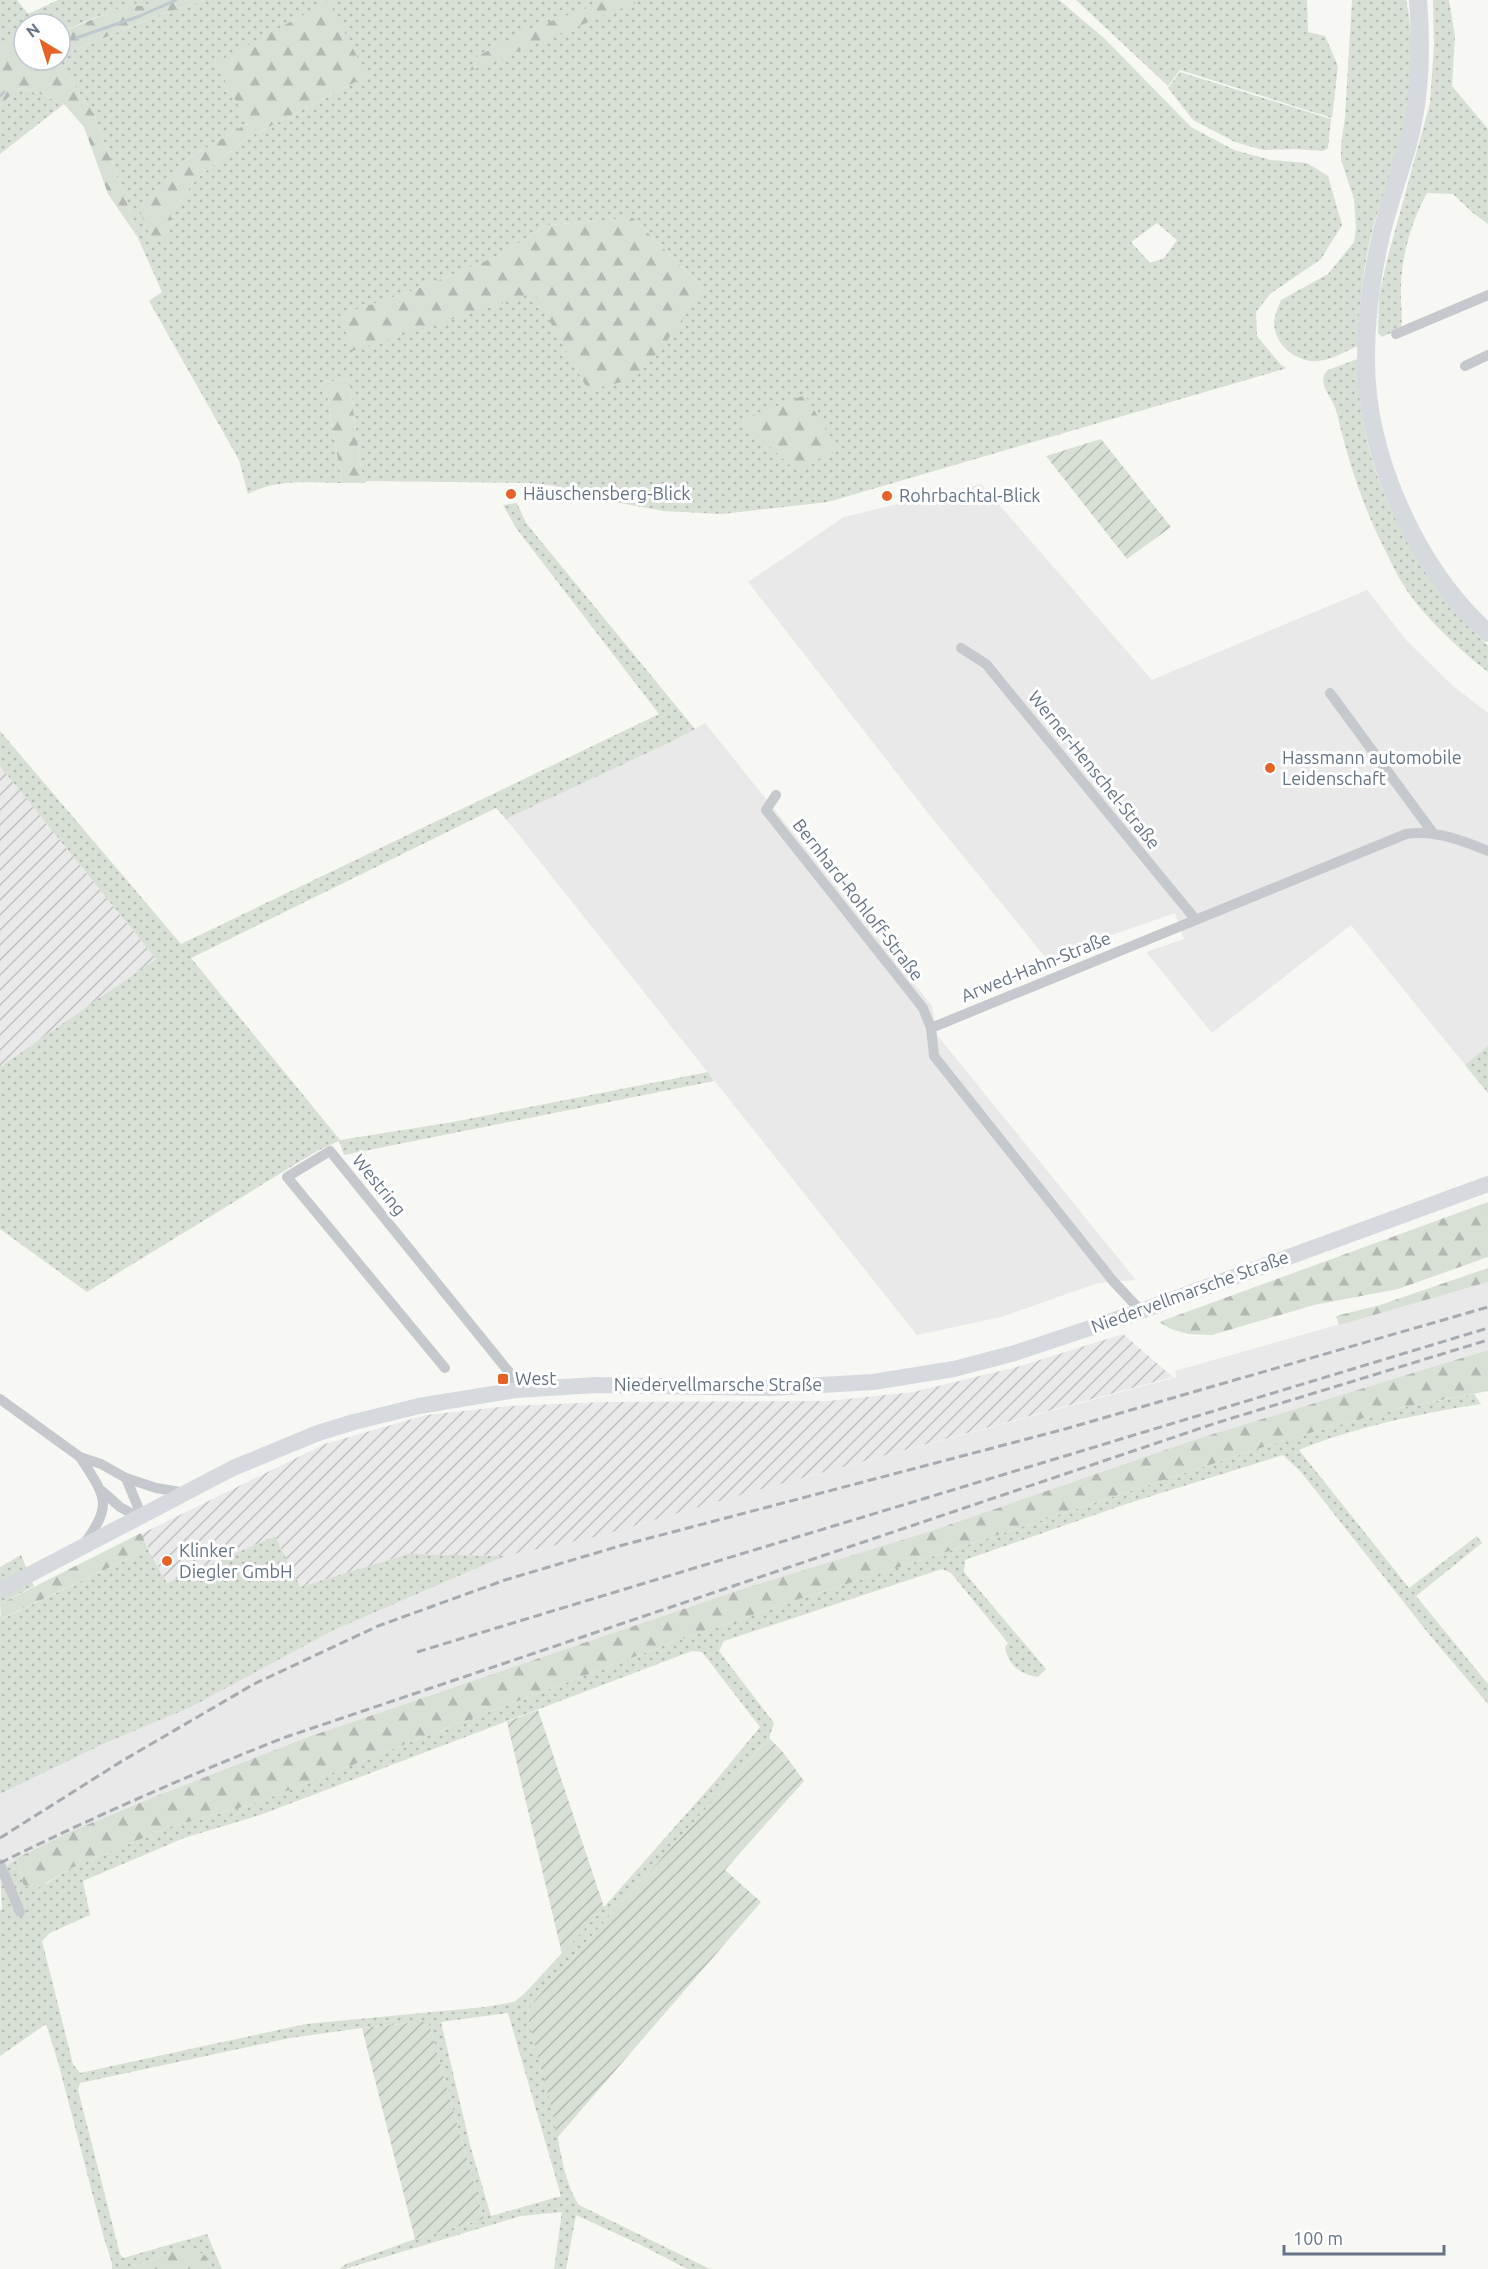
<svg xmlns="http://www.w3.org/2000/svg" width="1488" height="2269" font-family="Ubuntu,sans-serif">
  <defs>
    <pattern id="industrial-furrows" width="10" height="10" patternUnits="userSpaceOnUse" patternTransform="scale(1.5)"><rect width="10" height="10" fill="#e8e9e8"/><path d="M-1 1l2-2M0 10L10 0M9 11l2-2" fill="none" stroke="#c0c1c2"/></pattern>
    <pattern id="grass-dots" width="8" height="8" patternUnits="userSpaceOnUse" patternTransform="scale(1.5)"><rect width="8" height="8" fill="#d8dfd5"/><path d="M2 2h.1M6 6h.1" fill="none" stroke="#b3b9b2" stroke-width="1.8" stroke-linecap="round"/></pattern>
    <pattern id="forest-firs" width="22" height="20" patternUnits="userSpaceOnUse" patternTransform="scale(1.5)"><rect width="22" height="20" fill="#d8dfd5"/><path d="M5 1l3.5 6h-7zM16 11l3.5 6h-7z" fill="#b3b9b2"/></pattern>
    <pattern id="garden-furrows" width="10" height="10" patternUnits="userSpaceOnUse" patternTransform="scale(1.5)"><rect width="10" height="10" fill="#d8dfd5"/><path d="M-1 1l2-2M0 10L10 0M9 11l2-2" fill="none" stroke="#b3b9b2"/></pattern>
  </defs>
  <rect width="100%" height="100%" fill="#f7f7f4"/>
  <g fill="#e8e9e8">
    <path d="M981,484L1152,680L1367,590L1407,641L1452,685L1488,713V1093L1351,925L1212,1033L1146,952L1184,939L1175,913L1046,958L924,808L748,582L844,517Z"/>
    <path d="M705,723L932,1006L937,1035L1136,1280L1098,1283L1001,1317L917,1335L506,819L673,741Z"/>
    <path d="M1488,1282V1350L1197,1439L928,1532L745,1588L308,1737L159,1795L72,1831L17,1858L0,1872V1794L101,1745L191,1707L334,1630L505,1556L595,1537L758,1490L1177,1377L1175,1371Z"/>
  </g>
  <g fill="url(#industrial-furrows)">
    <path d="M0,766L156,959L0,1067Z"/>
    <path d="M1123,1334L1173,1377L758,1490L595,1537L505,1556L408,1554L300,1587L275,1536L167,1583L141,1534L325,1444L426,1415L510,1406L605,1402L829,1401L913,1392L1017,1367Z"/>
  </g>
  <g fill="url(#grass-dots)" fill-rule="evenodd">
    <path d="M0,0H17L28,14L58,0H151L147,6C119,5 85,21 60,33V24H24V31L0,52Z"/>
    <path d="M205,0H1059L1105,39L1191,127L1234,150L1271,160L1307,163L1328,176L1342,225L1321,259L1270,294L1256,312L1257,336L1281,365L1287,368L828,502L722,514L664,511L603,500L555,486L532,483L368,481L363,483L349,379L325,382L342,483C310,483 278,478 248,494L239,460L149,301L162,292L138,238L131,214L94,114L57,60H60V54L61,56L151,18ZM367,76L249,137L195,180L171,214L180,164L248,123ZM633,218L704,289L588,390L535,293L341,315L417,289L500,255L548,225ZM1157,223L1177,240L1164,258L1150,263L1131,242Z"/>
    <path d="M1076,0H1307L1308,32L1325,36L1338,66L1332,118L1180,70L1168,86Z"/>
    <path d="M1352,0H1406C1418,53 1410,111 1395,163C1389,184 1380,203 1374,224C1363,264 1359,305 1358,346C1346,351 1331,360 1318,361C1297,363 1274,345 1274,322C1275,314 1278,307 1281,300L1328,274L1354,242L1356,229L1354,199L1341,160V145L1345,117Z"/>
    <path d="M1433,0H1449L1455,36L1452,86L1488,129V224L1473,213L1453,194L1427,193C1412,220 1402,254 1401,285C1400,299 1403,314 1401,328L1382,337L1378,333L1379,297L1387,260L1430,103L1434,45Z"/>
    <path d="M1180,72L1331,119L1328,148L1323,151L1295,149L1263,150L1235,142L1193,120L1168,88Z"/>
    <path d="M17,88L40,94L64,104L0,154V105Z"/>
    <path d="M1360,358C1350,459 1417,579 1488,646V672C1461,651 1434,626 1413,599C1402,585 1394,568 1386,552C1361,503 1349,463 1336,410C1332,396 1315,383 1328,370Z"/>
    <path d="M517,503L526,523L695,729L673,741L506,819L496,808L191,958L340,1140L453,1122L708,1072L714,1081L344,1155L339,1141L317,1151L87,1292L0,1229V1067L156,959L0,766V731L181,944L659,714L516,528L503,505Z"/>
    <path d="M1488,1046V1093L1465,1065Z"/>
    <path d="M1474,1394L1481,1404C1423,1413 1354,1427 1299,1450L1409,1588L1477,1536L1482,1543L1416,1596L1488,1684V1704L1428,1633L1301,1472L1283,1455L1126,1504L965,1560L964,1572L1046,1669L1038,1677C1021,1675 1008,1665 1005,1647L1008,1643L951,1573L942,1569L724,1641L719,1651L774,1723L769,1738L590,1938L534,2001L527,2014C536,2048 547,2081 554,2115C559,2142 563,2181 579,2205L710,2269H687L639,2244L576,2215L566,2269H554L562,2212L521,2216L345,2269H339L346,2264L415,2239L484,2219L428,2021L362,2028L290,2038L80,2083L78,2090L120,2254L123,2258L207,2234L222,2269H212L207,2257L170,2252L130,2269H112V2263L104,2238L58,2062L46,2024L0,2056V1910L2,1909L0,1872L17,1858L23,1884H46L69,1869L169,1827L256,1803L418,1739L668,1644L793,1601L940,1554L1288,1439L1400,1408ZM692,1651L702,1652L760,1727L718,1778L588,1925L524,1994L514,2002L485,2007L306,2024L80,2073L73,2064L42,1941L50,1933L90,1915L83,1881L184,1838L260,1815ZM508,2013L561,2196L491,2216L470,2145L441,2022Z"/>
    <path d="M275,1536L300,1587L408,1554L505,1556L334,1630L191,1707L101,1745L0,1794V1615L2,1619L148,1549L167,1583Z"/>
    <path d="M21,1555L34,1586L0,1604V1567Z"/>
  </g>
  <g fill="url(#forest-firs)">
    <path d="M151,0H205L151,18L61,56L60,54V33L133,2L138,6H147Z"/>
    <path d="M608,0H642L470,71L476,57L525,31Z"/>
    <path d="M329,1L367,76L249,137L195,180L171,214L169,238L153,244L138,206L180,164L248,123L215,63Z"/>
    <path d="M24,31V60H57L94,114L131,214L138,238L108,194L84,127L64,104L40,94L18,88L0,105V52Z"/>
    <path d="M633,218L704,289L664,345L634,379L588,390L534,293L352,351L340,315L417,289L500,255L548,225Z"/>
    <path d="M349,379L363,483H342L325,382Z"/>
    <path d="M805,395L838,450L795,470L741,420Z"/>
    <path d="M1488,1202V1257L1398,1289L1314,1305L1212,1335L1188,1334L1171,1329L1159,1322Z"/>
    <path d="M1488,1268V1282L1339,1325L1336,1316L1380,1305Z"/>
    <path d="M1488,1350V1391L1400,1408L1288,1439L940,1554L793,1601L668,1644L418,1739L256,1803L169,1827L69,1869L33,1891L23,1884L17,1858L72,1831L159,1795L308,1737L745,1588L928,1532L1197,1439Z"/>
    <path d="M141,1533L148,1549L1,1619L0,1604Z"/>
    <path d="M191,2246L207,2257L212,2269H130L170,2252Z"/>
  </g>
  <g fill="url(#garden-furrows)">
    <path d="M1101,439L1171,527L1127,559L1046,456Z"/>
    <path d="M538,1710L604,1907L562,1954L507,1722Z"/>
    <path d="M769,1738L782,1751L804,1781L725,1870L761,1902L557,2138L553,2114L527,2014L534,2001L590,1938Z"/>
    <path d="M428,2021L484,2219L415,2239L362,2028Z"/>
  </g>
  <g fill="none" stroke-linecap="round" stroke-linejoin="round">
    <g stroke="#bfc8ce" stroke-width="3">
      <path d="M76,38L140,16L176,0"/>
      <path d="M0,96L4,92"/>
    </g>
    <g stroke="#c5c8cc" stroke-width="10">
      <path d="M1396,334L1488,295"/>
      <path d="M1465,366L1488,355"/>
      <path d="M961,648L986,664L1196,920"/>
      <path d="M1330,693L1433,833"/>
      <path d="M776,795L766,810L923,1008L931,1028"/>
      <path d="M1141,1311L1113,1281L934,1056L931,1028L1406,834C1435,830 1462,840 1488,851"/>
      <path d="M445,1368L287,1177L330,1151L509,1372L516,1390"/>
      <path d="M0,1399L80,1457L101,1464L126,1478L156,1488L186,1493"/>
      <path d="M80,1457C105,1496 114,1503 84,1544"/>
      <path d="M102,1491L120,1507L138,1517V1507L126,1478"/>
      <path d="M0,1864L20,1912"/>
    </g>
    <path stroke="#d6dadf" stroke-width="16" d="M0,1590L233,1468L318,1433L354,1422L419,1406L516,1390L596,1385L770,1388L873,1382L954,1369L1015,1353L1141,1311L1488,1184"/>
    <path stroke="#d6dadf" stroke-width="18" d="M1418,0C1422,49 1421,97 1408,144C1399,176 1387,208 1380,240C1371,279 1366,318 1366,357C1365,454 1416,568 1488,633"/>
    <g stroke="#a5abb1" stroke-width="3" stroke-dasharray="9 4.5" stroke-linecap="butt">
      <path d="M417,1652L1488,1328"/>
      <path d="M0,1838L122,1761L254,1684L378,1626L505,1580L623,1545L1065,1429L1488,1307"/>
      <path d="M0,1863C93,1817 187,1776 283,1738L1216,1423L1488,1340"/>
    </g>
  </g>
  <g fill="#e56327" stroke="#fff" stroke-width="2">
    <circle cx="511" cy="494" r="6"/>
    <circle cx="887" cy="496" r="6"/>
    <circle cx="1270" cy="768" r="6"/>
    <rect x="497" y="1373" width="12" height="12" rx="3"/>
    <circle cx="167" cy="1561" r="6"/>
  </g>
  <g text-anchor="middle" stroke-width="6" stroke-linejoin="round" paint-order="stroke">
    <g font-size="18" fill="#667586" stroke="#fff" text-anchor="start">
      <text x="523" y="500">Häuschensberg-Blick</text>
      <text x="899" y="502">Rohrbachtal-Blick</text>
      <text x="1282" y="764">Hassmann automobile<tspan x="1282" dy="21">Leidenschaft</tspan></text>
      <text x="515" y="1385">West</text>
      <text x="179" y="1557">Klinker<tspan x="179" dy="21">Diegler GmbH</tspan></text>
    </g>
    <g font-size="18" fill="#667586" stroke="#fff">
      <text transform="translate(1094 770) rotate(51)" y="6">Werner-Henschel-Straße</text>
      <text transform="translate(858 900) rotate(52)" y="6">Bernhard-Rohloff-Straße</text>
      <text transform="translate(1036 967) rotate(-22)" y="6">Arwed-Hahn-Straße</text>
      <text transform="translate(379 1185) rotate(51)" y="6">Westring</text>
      <text transform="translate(1190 1292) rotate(-20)" y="6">Niedervellmarsche Straße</text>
      <text x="718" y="1391">Niedervellmarsche Straße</text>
    </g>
  </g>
  <g transform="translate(42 42) rotate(322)"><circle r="28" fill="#ffffff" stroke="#c2c8cf" stroke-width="1.5"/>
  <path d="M0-4.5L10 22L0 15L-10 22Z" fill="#e56327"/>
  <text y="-9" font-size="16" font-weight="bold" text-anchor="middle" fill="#667586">N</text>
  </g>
  <path d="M1284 2245v9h160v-9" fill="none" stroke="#667586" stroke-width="3"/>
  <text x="1293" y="2245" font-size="18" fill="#667586" stroke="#ffffff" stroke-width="4.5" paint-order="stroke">100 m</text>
</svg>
